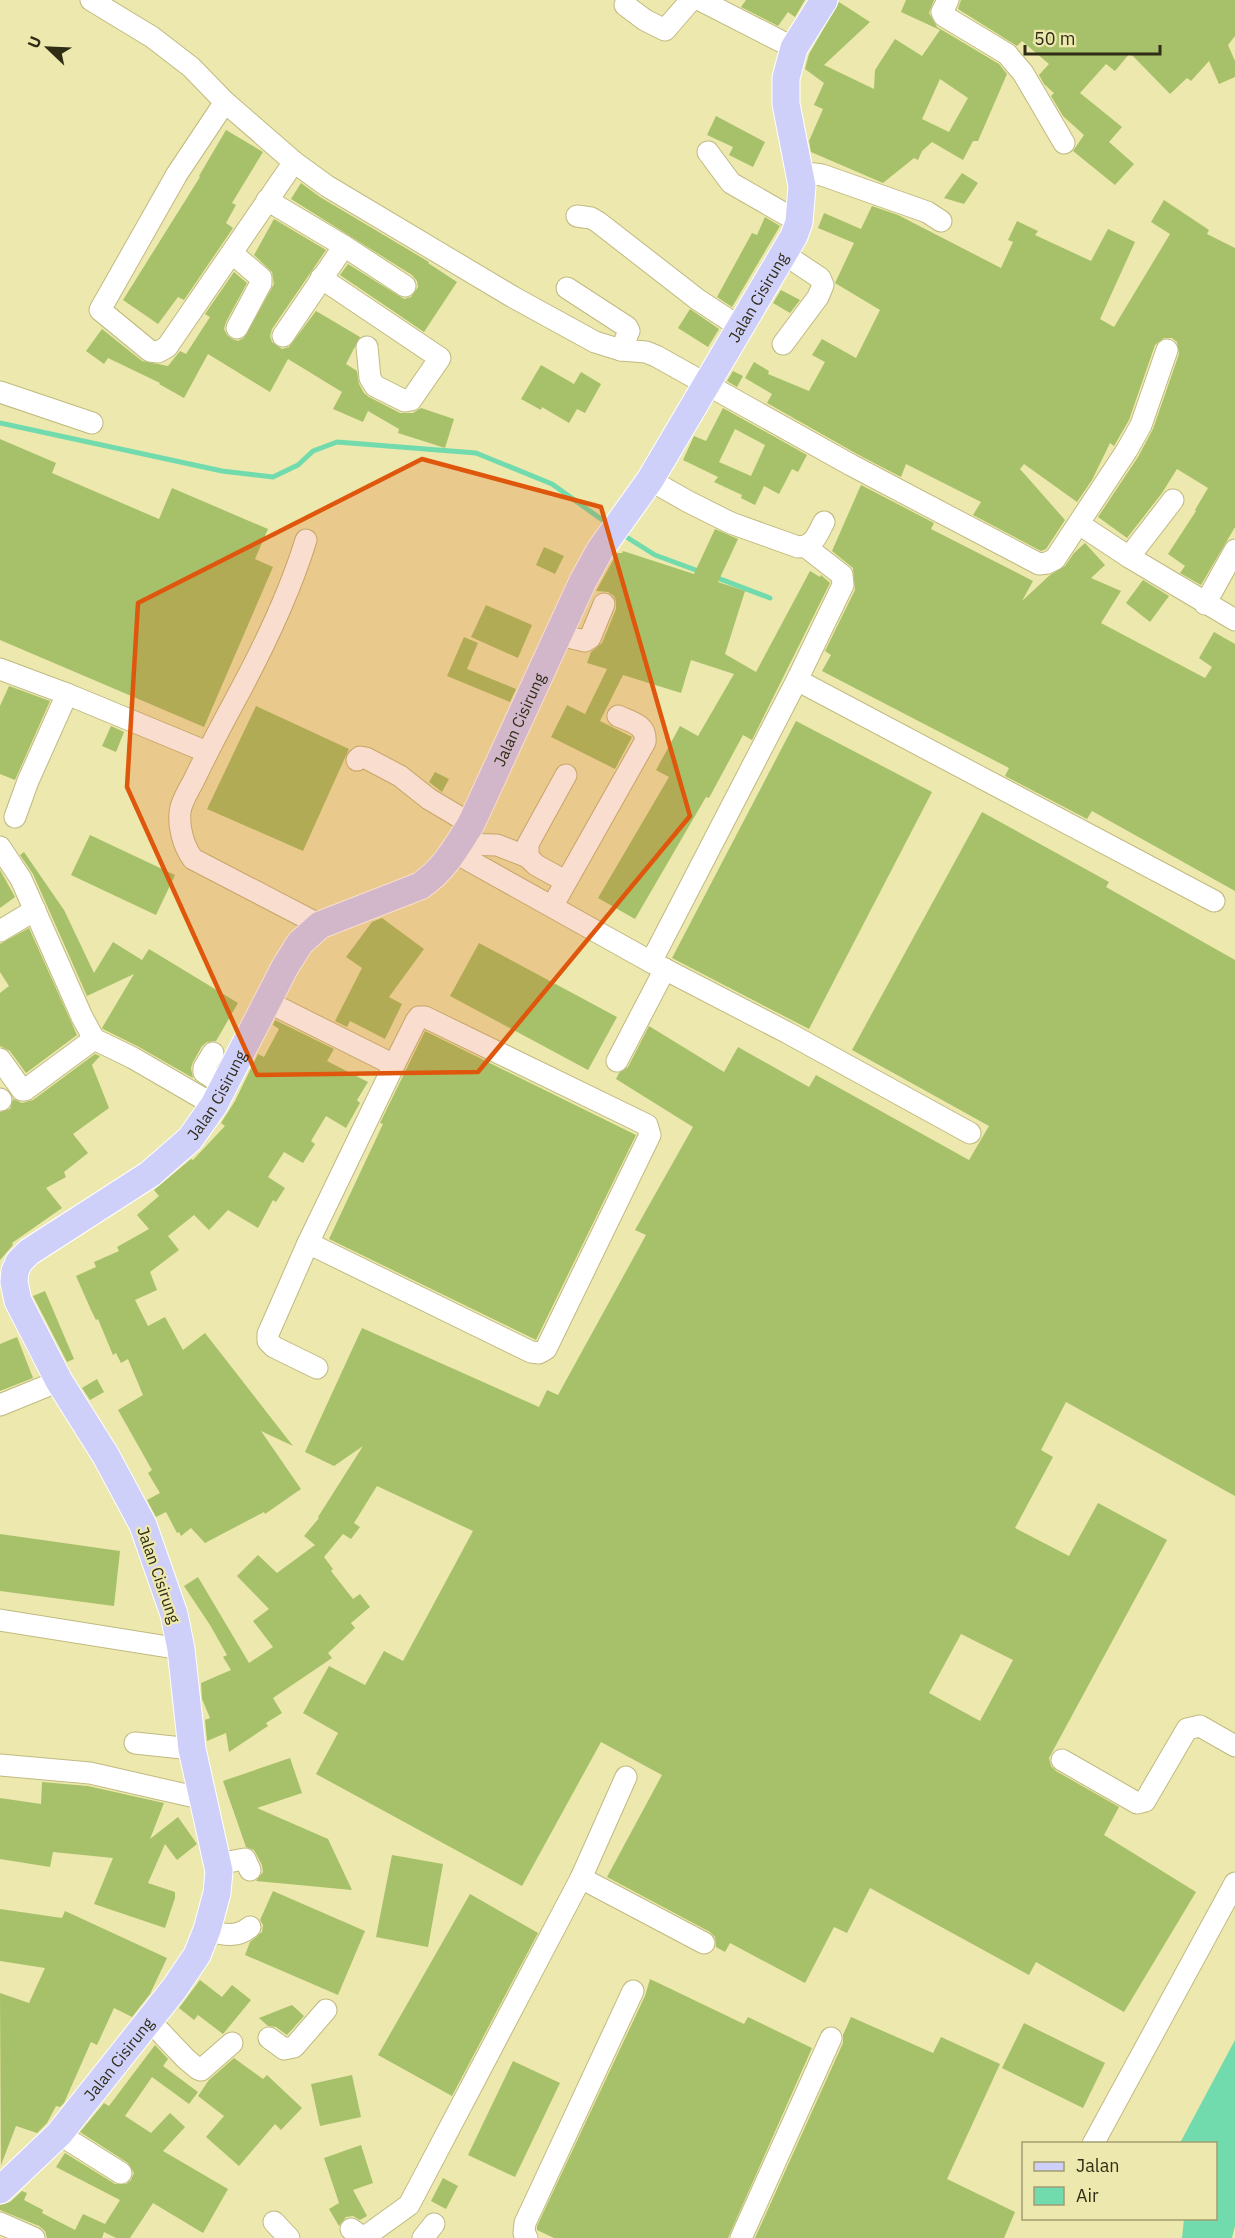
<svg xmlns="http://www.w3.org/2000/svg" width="1235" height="2238" font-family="'IBM Plex Sans',sans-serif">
  <rect width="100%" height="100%" fill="#ede8ad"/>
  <path fill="#72dbad" d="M1235,2040V2226L1232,2238H1182L1184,2219L1216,2218V2144L1180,2143Z"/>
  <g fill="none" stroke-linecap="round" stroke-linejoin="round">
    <g stroke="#72dbad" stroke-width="5">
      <path d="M0,423L222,471L273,477L298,465L313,451L337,442L476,453L552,484L608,524"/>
      <path d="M620,533L655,555L701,572"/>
      <path d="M715,577L770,598"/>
    </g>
  </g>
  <g fill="#a6c169" fill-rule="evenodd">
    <path d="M746,0H805L795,17L788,12L778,26L741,7Z"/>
    <path d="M906,0H934L929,13L937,27L999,64L1007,74L978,141H973L963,160L932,142L922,151L918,160L914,158L883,183L811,152L809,141L823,109L814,105L824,83L805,69L809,54L839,2L870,22L824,65L874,89L875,70L895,39L922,56L940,30L901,12ZM940,79L968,98L949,132L922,119Z"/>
    <path d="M961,0H1235V36L1228,45L1235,61V77L1219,84L1209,61L1191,81L1187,78L1170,94L1130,53L1115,71L1106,64L1080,93L1122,127L1109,142L1134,164L1115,185L1073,151L1084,135L1063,116L1051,96L1054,93L1044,84L1039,75L1049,64L1022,41L1017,46L958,9Z"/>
    <path d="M716,116L765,142L753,167L729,155L733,147L707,135Z"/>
    <path d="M226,130L263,152L232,203L236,205L226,223L233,228L184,300L178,297L158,324L123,300L200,177L199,176Z"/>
    <path d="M962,173L978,183L964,204L944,198Z"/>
    <path d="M301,183L320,197L429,262L428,263L457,282L424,332L340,275L348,264L404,299L411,297L418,287L417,281L412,275L291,199Z"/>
    <path d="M1164,200L1209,230L1207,234L1235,248V527L1201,585L1180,573L1185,566L1168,554L1196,511L1195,510L1208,488L1177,469L1162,493L1127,538L1098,517L1138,457L1153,429L1179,354L1177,342L1172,338H1164L1155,345L1129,420L1114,446L1110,443L1092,480L1077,502L1024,464L1020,469L1065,520L1046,549L1041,551L973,515L981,502L906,464L901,477L857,454L767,403L772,394L745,378L754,362L769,371L768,374L809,391L825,362L812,355L822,339L856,358L880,310L835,283L854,243L818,228L824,213L861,229L872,206L898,215L1001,268L1013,242L1008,240L1017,221L1038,231L1035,235L1091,261L1108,229L1135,242L1100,319L1114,327L1170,234L1151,222Z"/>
    <path d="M765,217L780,226L732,307L717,297L752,233L757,235Z"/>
    <path d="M274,219L326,250L272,329L270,336L272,342L282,349L289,347L316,311L360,337L346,364L357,371L359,384L364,393L369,397L400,413H413L421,408L454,419L445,448L398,433L399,429L368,411L363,422L333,409L342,392L288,359L270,392L208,354L184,398L159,384L160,383L108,358L104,364L86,351L102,329L142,361L168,366L180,351L186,354L210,317L205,314L234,272L247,283L226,322L224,329L227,335L232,339L238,341L244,338L274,284L272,272L254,255Z"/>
    <path d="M781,290L800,300L790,313L773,303Z"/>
    <path d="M690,309L719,329L708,347L678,328Z"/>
    <path d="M541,365L574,384L581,372L601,384L585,413L577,409L569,423L542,407L541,410L521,399Z"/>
    <path d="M733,371L743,376L737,387L727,381Z"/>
    <path d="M723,408L807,455L798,472L792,469L779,494L764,486L755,505L741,498L742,495L714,482L718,477L683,460L694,436L706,441ZM735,429L765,445L751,476L719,462Z"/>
    <path d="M0,439L56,463L52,473L159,519L172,488L268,529L255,559L273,567L204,727L0,640Z"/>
    <path d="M861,485L934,523L931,529L1033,581L1022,601L1050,575L1065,566L1074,553L1085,543L1105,565L1091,578L1121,591L1101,623L1205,678L1212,667L1199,658L1214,632L1235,644V891L1092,811L1087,819L1005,776L1009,768L822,671L831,655L825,651L855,590L853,568L832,551Z"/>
    <path d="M715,529L738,539L718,582L745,591L725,654L756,672L810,571L820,577L821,575L830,583L752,740L743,735L709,798L706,797L635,919L598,898L669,777L656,770L680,726L698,736L734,674L691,660L681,693L623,675L600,721L632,737L615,769L551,737L567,705L585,714L607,669L587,663L591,652L602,643L616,609V602L614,596L608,592L596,591L617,553H622L623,551L694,574Z"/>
    <path d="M544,547L564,556L555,574L536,565Z"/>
    <path d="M1143,580L1169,596L1150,622L1126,603Z"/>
    <path d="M486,605L532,625L518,658L471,637Z"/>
    <path d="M464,637L478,643L467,669L516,689L510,702L447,676Z"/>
    <path d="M9,686L50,701L15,780L0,774V706Z"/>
    <path d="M256,706L349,749L303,851L207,809Z"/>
    <path d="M796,721L932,792L809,1029L672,958Z"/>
    <path d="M111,726L124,732L116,752L102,746Z"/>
    <path d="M435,772L449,779L442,792L429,782Z"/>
    <path d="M982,812L1109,882L1106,887L1235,960V1496L1066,1402L1041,1450L1053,1457L1015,1528L1069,1556L1098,1503L1167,1540L1049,1758L1051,1766L1056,1771L1119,1807L1104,1835L1196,1892L1124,2012L1036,1962L1029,1975L870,1888L847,1933L834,1927L805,1983L730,1943L725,1952L716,1947L715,1937L710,1932L607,1877L662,1775L601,1742L522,1886L316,1774L338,1733L303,1713L329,1666L365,1685L384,1651L403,1661L473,1531L377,1486L354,1523L360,1527L351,1539L343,1534L324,1557L333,1569L331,1571L353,1599L360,1594L370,1607L351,1623L355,1628L328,1653L332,1658L273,1698L282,1713L266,1723L268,1726L229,1752L226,1733L207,1741L205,1720L210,1718L202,1699L201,1683L231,1670L223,1657L227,1655L210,1625L184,1586L198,1577L249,1663L273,1647L253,1621L269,1609L237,1576L258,1555L277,1573L315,1545L304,1536L319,1518L318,1517L363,1446L334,1466L305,1452L362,1328L539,1407L547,1390L558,1395L646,1235L635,1230L693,1127L616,1079L619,1073L628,1067L649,1026L724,1072L738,1047L809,1087L816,1075L969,1160L989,1126L852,1050ZM961,1634L1013,1660L980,1721L929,1693Z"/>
    <path d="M90,835L175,875L156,915L71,875Z"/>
    <path d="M24,852L64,910L94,973L113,942L142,960L149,949L238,1003L216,1041L207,1042L202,1046L193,1062L191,1068L193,1078L139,1047L103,1029L102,1028L134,974L87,996L33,874L20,855Z"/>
    <path d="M0,870L15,897L0,908Z"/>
    <path d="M382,918L424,949L389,997L402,1004L385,1039L350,1021L347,1027L335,1021L362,968L346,957L372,922Z"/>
    <path d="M29,928L77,1035L26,1073L10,1051L0,1046V993L9,986L0,972V944Z"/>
    <path d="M479,943L617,1017L588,1070L450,996Z"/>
    <path d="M275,1020L334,1049L327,1061L368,1082L357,1100L360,1103L346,1128L326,1116L311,1141L315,1144L303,1163L284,1152L268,1177L285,1188L276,1202L273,1200L258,1228L228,1210L209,1230L194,1215L168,1236L179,1250L150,1272L157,1290L135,1300L148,1326L165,1317L183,1350L205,1333L293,1446L261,1431L301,1489L265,1514L264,1512L205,1543L191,1528L181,1536L179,1532L177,1533L166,1512L156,1517L147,1500L160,1493L148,1473L152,1470L118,1410L143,1395L128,1359L121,1363L116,1353L113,1355L98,1319L96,1320L91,1310L76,1276L96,1267L94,1262L119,1251L117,1247L149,1229L137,1215L159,1196L154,1190L191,1159L193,1160L225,1126L221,1123L235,1101L258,1054L264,1057L279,1029L273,1025Z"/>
    <path d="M425,1031L636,1135L536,1340L329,1239L383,1124L380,1123Z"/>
    <path d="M95,1054L100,1056L92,1065L109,1108L73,1134L88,1153L64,1172L66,1177L46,1188L62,1208L12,1243L13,1245L0,1260V1112L10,1109L13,1099L22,1103L33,1100Z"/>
    <path d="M45,1291L74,1359L67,1362L33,1296Z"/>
    <path d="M17,1337L33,1378L0,1391V1344Z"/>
    <path d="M97,1379L104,1392L90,1400L82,1388Z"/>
    <path d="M0,1534L120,1551L114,1606L0,1591Z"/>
    <path d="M290,1758L302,1793L257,1808L328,1839L352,1890L256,1881L263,1872L262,1865L254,1850L246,1847L223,1781Z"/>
    <path d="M42,1782L88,1786L164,1803L150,1839L178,1817L197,1844L177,1860L165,1844L148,1883L175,1892V1898L165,1928L94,1904L113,1858L53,1852L50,1867L0,1859V1798L41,1804Z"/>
    <path d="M392,1855L443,1864L428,1947L376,1937Z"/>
    <path d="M273,1891L365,1931L338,1995L245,1955L250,1942L262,1932L263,1925L260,1920Z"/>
    <path d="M470,1894L538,1933L452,2096L378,2055Z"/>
    <path d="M0,1909L62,1918L65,1911L167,1958L150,1994L132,2017L114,2008L97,2045L91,2042L64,2103L60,2107L56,2106L47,2123L37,2133L16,2126L1,2165L0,1993L29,2003L45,1968L0,1961Z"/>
    <path d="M650,1979L744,2024L748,2017L812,2048L728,2238H554L537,2230V2226L645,1996Z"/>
    <path d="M200,1980L222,1997L232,1985L251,2000L223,2034L198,2015L194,2020L179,2008Z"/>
    <path d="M292,2005L304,2016L287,2035L276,2027L268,2026L259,2018Z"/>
    <path d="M851,2017L933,2053L941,2037L1000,2064L947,2179L1015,2212L1004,2238H755L843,2043V2035Z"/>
    <path d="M1024,2023L1105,2063L1083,2108L1002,2068Z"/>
    <path d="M155,2045L168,2059L163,2066L198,2092L189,2104L152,2077L125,2116L151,2133L170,2113L185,2127L163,2151L228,2189L203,2233L153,2203L130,2238H116L104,2232L102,2238H47L45,2231L39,2226L0,2210V2205L10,2202L22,2191L27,2193L24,2200L43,2210L42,2213L75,2230L83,2214L105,2224L120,2200L56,2167L65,2153L115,2184H126L131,2180L134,2173L128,2163L80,2132L104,2103L109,2106Z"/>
    <path d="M234,2058L263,2079L267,2075L302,2108L281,2130L275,2124L239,2166L206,2137L224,2116L198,2096L209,2080Z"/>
    <path d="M513,2061L560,2083L515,2177L468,2155Z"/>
    <path d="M352,2075L361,2117L320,2126L311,2084Z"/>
    <path d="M361,2145L373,2183L353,2190L367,2216L360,2220L353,2216L346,2217L339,2226L329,2209L339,2203L324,2158Z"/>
    <path d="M443,2178L458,2186L446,2209L431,2201Z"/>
  </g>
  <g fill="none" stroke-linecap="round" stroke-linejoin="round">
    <g stroke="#c0ba81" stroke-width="23">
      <g id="minor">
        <path d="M91,0L152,37L191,67L225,102L294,162L327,186L513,297L595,342L621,350L646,352L656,356L851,465L1039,564L1047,563L1055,559L1127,450L1141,425L1167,350"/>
        <path d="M700,0L794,48"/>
        <path d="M948,0L942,12L944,16L1007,54L1023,73L1064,143"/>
        <path d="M625,5L645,20L665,30L691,0"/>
        <path d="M225,102L177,174L100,310L150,351L158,352L167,347L294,162"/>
        <path d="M708,152L731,183L799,222"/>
        <path d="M799,172L822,175L927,212L941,221"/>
        <path d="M267,200L344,246L283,336"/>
        <path d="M577,216L591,218L598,222L697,299L741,328"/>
        <path d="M344,246L405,286"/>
        <path d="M232,253L261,278V283L237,328"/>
        <path d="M321,278L440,358L411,400L405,401L375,386L370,378L367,347"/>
        <path d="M567,288L627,327L629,331L621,350"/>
        <path d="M783,344L818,297L823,285L820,278L784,254"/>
        <path d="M0,392L92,423"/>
        <path d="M650,480L687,501L731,523L798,547C814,547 817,535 824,522"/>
        <path d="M1079,524L1129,557L1235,620"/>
        <path d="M306,540C288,598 262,651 233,704C219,730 206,755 193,782C189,789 184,798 181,807C177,823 183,846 193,859L320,925"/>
        <path d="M1129,557L1173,500"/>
        <path d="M1205,604L1235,550"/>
        <path d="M559,635L585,641L590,638L604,604"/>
        <path d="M0,669L67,694L207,752"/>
        <path d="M797,680L1214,901"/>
        <path d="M357,760L360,757L366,758L400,776L429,799L471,824"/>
        <path d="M15,817L28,781L67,694"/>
        <path d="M459,844L497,845L528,857"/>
        <path d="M0,847L21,879L82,1017L94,1039L133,1058L214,1105"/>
        <path d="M454,852L651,962L788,1033L970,1133"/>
        <path d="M565,881L536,865L528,857V844L566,775"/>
        <path d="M553,905L645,742C647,725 632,722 618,716"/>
        <path d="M0,931L35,910"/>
        <path d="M651,962L797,680L843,585L842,575L806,547"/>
        <path d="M268,1002L394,1065L308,1243L268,1334V1341L274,1347L317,1368"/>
        <path d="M213,1053L204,1068V1072L223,1085"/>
        <path d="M0,1059L22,1090H25L94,1039"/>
        <path d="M617,1061L665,969"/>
        <path d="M0,1099L1,1100"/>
        <path d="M308,1243L531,1352L539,1353L546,1349L650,1135L647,1125L425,1017H419L416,1021L394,1065"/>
        <path d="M0,1405L59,1381"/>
        <path d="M0,1620L181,1649"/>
        <path d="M135,1743L192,1749"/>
        <path d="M1062,1760L1137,1803L1145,1801L1187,1729L1200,1726L1235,1746"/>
        <path d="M0,1765L90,1773L204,1799"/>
        <path d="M217,1864L245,1859L250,1870"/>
        <path d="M581,1878L626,1777"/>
        <path d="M207,1930C223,1935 237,1938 250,1927"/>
        <path d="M149,2020L186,2059L198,2069L201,2070L232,2043"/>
        <path d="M269,2038L284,2049L294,2047L326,2010"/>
        <path d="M59,2134L121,2173"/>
        <path d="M1093,2144L1235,1883"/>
        <path d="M274,2222L289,2238"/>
        <path d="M0,2223L34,2238"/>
        <path d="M351,2229L361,2236H366L409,2205L581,1878L704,1943"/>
        <path d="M423,2238L434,2224"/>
        <path d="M527,2238L524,2233L525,2223L633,1991"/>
        <path d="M741,2238L831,2038"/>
      </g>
    </g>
    <g stroke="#fff" stroke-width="29">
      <g id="major">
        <path id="s1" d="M0,2190L59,2134L174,1989L197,1955L207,1930L217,1893L219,1871L192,1749L181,1649L174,1614L143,1525L106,1456L59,1381L18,1301L14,1282L15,1271L19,1262L29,1252L150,1174L190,1139L214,1105L285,967L300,943L320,925L420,886C444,870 456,848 471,824L583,581L600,550L650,480L794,236L799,222L802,186L786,104V78L794,48L824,0"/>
      </g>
    </g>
    <use href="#minor" stroke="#fff" stroke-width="21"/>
    <use href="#major" stroke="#cfd0fa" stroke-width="27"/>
  </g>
  <path fill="#df570c" fill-opacity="0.2" stroke="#df570c" stroke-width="4.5" stroke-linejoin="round" d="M422,459L601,507L690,816L478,1072L257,1075L127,787L138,603Z"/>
  <g text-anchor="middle" stroke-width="4.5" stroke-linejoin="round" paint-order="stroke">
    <g font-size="16" fill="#2f2d16" stroke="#ede8ad">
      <text dy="6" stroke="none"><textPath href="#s1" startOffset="2300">Jalan Cisirung</textPath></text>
      <text dy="6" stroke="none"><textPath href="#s1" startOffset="1814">Jalan Cisirung</textPath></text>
      <text dy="6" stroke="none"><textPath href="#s1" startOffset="1310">Jalan Cisirung</textPath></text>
      <text transform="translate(159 1575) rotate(71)" y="6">Jalan Cisirung</text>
      <text dy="6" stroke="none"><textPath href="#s1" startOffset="177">Jalan Cisirung</textPath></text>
    </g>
  </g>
  <rect x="1022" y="2142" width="195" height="78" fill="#ede8ad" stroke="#a19d71" stroke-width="1.5"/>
  <rect x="1034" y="2162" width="30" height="9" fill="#cfd0fa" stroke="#a19d71" stroke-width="1.5"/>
  <text x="1076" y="2172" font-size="18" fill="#2f2d16">Jalan</text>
  <rect x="1034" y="2187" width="30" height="18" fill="#72dbad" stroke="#a19d71" stroke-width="1.5"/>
  <text x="1076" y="2202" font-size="18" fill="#2f2d16">Air</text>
  <g transform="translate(48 48) rotate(293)" stroke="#ede8ad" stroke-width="4.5" paint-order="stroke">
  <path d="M0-4.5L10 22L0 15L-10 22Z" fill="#2f2d16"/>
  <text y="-9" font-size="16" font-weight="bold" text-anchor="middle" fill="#2f2d16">U</text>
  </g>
  <path d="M1025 45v9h135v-9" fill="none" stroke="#2f2d16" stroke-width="3"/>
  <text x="1034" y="45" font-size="18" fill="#2f2d16" stroke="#ede8ad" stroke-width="4.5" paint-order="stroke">50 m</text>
</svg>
